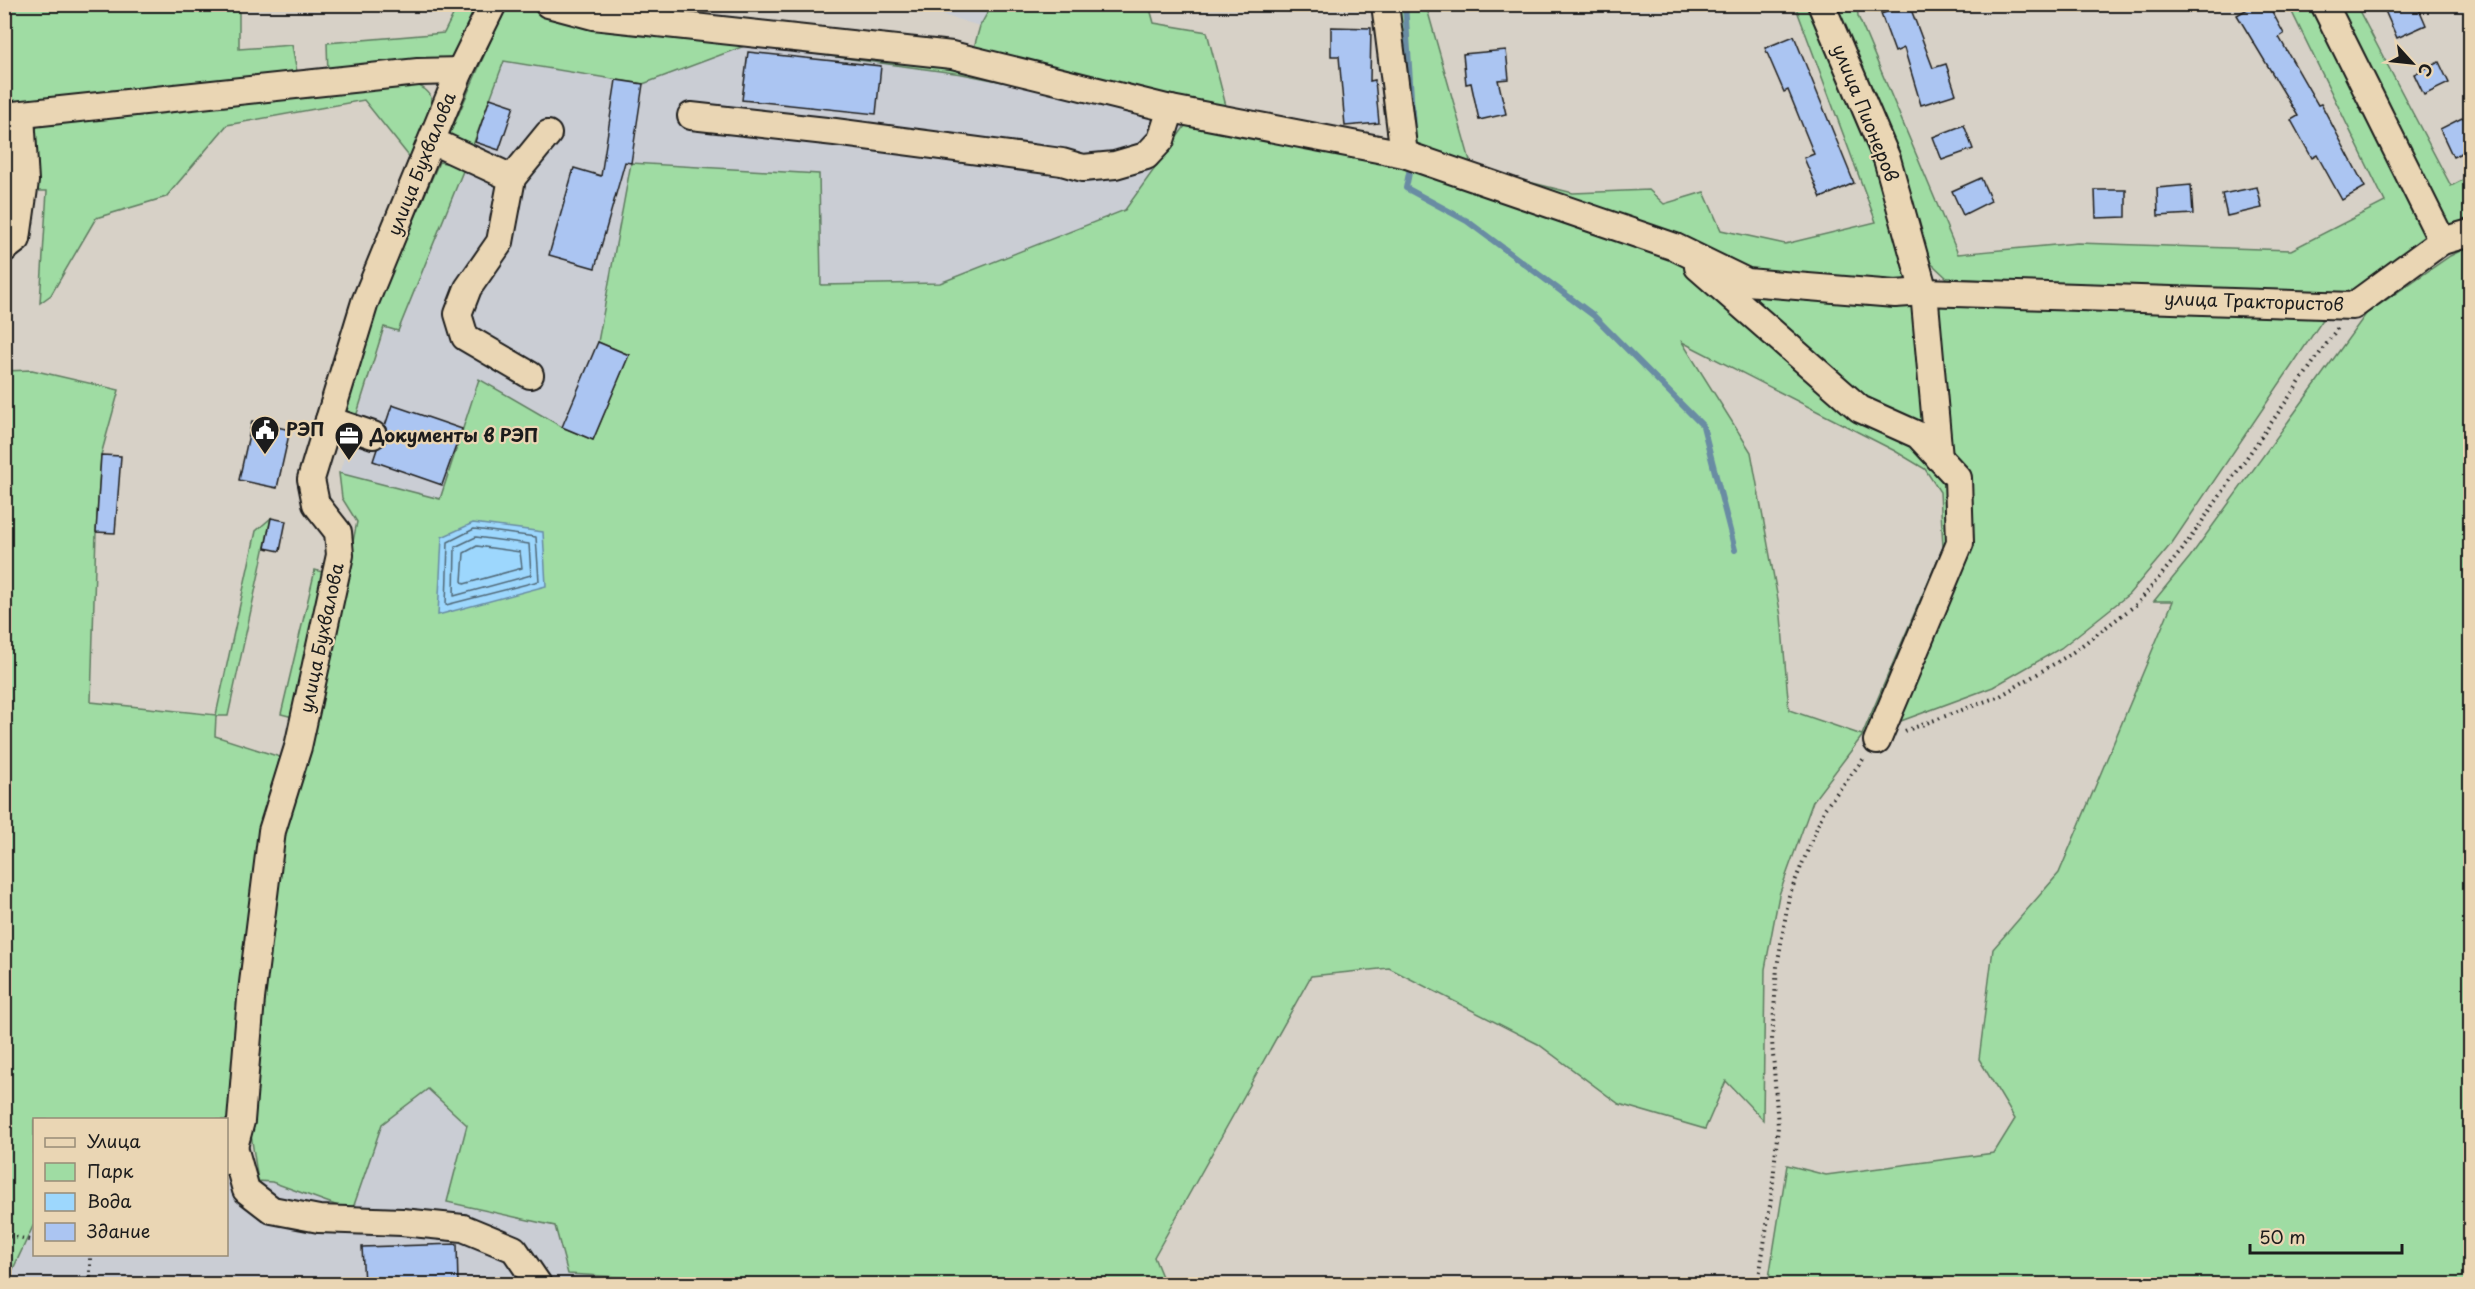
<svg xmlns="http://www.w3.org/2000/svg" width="2475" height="1289" font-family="'Playpen Sans',sans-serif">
  <rect width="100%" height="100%" fill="#d7d1c7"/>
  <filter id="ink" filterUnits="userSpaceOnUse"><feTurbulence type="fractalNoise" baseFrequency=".0167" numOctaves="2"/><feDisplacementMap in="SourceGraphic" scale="12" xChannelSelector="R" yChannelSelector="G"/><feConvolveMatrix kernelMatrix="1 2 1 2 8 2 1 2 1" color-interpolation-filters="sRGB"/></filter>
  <g filter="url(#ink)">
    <g fill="#cacdd4">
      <path d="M909,5H992L980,26Z"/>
      <path d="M747,45L962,74L1190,119L1125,210L940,283L821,285L629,355L593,440L440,499L339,474L385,327L398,331L475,142L504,61L643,84Z"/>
      <path d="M427,1088L467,1125L447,1202L556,1226L569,1274L635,1278L634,1284H7L34,1224V1254H226L227,1177L272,1182L352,1210L382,1124Z"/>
    </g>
    <g fill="#9fdca3" stroke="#5e7c60" stroke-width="1.5" fill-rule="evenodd">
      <path d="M509,4L529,5L559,14L950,60L1163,113L962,74L747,45L643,84L504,61L470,153L449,136L503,12Z"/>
      <path d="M2288,4L2316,5L2429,228L2425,243L2354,297L1947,278L1920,253L1828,5H1857L1858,16L1958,254L2077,243L2291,250L2385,202Z"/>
      <path d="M4,5H239V49L292,45L298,77L5,107Z"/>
      <path d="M458,5H481L464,47L451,59L328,75L327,43L444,33Z"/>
      <path d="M992,5H1149L1154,23L1207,32L1227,110L973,51L980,26Z"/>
      <path d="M1393,5H1426L1472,168L1573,193L1649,190L1664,204L1704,192L1721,230L1785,244L1876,222L1795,5H1810L1881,167L1911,277L1898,285L1748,275L1408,150Z"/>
      <path d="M2333,5H2356L2451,186L2470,176V225L2457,231L2439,218Z"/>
      <path d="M405,81C414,84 425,87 430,95C438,111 419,144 412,160L364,100L227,125L166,197L96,218L51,295L40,303L47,191H33L35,131L40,119Z"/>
      <path d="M1190,119L1403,162L1649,248L1914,306L2326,315L2172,543L2129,594L2061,648L1993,687L1863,735L1813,801L1779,895L1765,969L1763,1120L1726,1081L1705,1129L1619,1104L1538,1044L1389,968L1311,976L1154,1257L1165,1284H634V1278L568,1274L555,1226L447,1202L467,1125L428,1089L382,1124L352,1211L272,1182L258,1181L251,1134L259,1002L281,832L310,750L357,522L342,498L339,473L440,499L479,379L562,427L593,440L629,355L598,342L631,163L819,174L821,285L940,283L1125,210ZM1682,342L1895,451L1925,469L1940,492L1943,547L1862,735L1789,710L1781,616L1751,452Z"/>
      <path d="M4,124L13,150L17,191H5Z"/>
      <path d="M439,162L465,166L398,331L384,327L355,420L345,410L376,309Z"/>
      <path d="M2470,246V1284H1768L1787,1165L1826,1175L1994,1153L2015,1119L1979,1059L1993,949L2059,873L2173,601H2154L2190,557L2366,314L2450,256Z"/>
      <path d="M32,370L119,390L101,455L96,532L91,702L216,715L256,531L271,518L228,716H216L215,736L280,757L265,822L227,1135L226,1120H34V1224L6,1284H4V371Z"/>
      <path d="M315,570L326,573L293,717L281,714Z"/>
    </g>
    <path fill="#9dd7fd" stroke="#698ca3" stroke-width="1.5" d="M473,523L543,532L546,586L438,615L442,537Z"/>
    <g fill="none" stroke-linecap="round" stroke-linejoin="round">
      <g stroke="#506776" stroke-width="1.5">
        <path d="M474,529L536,537L539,581L446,605L448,542Z"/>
        <path d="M476,537L529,544L531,575L454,596L455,547Z"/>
        <path d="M477,546L520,552L522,568L464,584L462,581L464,553Z"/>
      </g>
      <g stroke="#698ca3" stroke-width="6">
        <path d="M1405,4L1414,144"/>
        <path d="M1411,163L1406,188L1467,221L1593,315L1703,426L1735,550"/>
      </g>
    </g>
    <g fill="#abc5f2" stroke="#1c1c1c" stroke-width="1.5">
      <path d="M1909,4L1933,68L1946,64L1956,94L1921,105L1904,48L1895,52L1881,14Z"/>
      <path d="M2256,4H2268L2284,34L2279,37L2318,105L2321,104L2365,187L2342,200L2317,155L2312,158L2291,120L2298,116L2237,15Z"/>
      <path d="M2382,4H2417L2426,25L2397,38Z"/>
      <path d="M1331,27L1371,28L1370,81L1375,80L1379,123L1345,126L1339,56H1331Z"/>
      <path d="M1794,36L1854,183L1821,198L1804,158L1814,154L1788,90L1784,92L1765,48Z"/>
      <path d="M1506,50L1509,79L1498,80L1506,114L1479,120L1471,83L1466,84L1463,54Z"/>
      <path d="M748,52L881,66L876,114L742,100Z"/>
      <path d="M2439,62L2449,83L2424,95L2414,74Z"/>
      <path d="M616,80L643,84L631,163L625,162L595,268L549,255L574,168L601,176Z"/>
      <path d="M490,98L514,106L499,150L475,142Z"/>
      <path d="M2470,114V149L2453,157L2440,129Z"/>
      <path d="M1964,125L1973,149L1942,160L1933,137Z"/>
      <path d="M1981,178L1991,201L1963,215L1952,191Z"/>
      <path d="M2191,185L2193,214L2158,216L2157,188Z"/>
      <path d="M2257,187L2262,208L2227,216L2222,194Z"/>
      <path d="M2095,190H2126V217L2096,218Z"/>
      <path d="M598,342L629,355L593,440L562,427Z"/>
      <path d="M392,405L462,429L442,485L373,461L377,449L387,440L388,433L385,426Z"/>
      <path d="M252,421L290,430L277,488L239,480Z"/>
      <path d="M101,455L121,456L115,533L96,532Z"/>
      <path d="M271,518L286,521L280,551L265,548Z"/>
      <path d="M457,1244L458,1284H364L362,1247Z"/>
    </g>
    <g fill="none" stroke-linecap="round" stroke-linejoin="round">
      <g stroke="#1c1c1c" stroke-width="30">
        <g id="minor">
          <path d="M548,4L593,16L952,55L1171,109L1404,154L1675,247L1747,282L1895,294L1924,292L2353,306L2442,241L2470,233"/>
          <path d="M1385,4L1404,154"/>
          <path d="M1821,4L1887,159L1924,292L1939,458"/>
          <path d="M2324,4L2442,241"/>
          <path d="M4,116L418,72L460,71"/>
          <path d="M691,116L835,132L1062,162L1083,168L1115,165L1146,156L1161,140L1171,109"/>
          <path d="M432,141L512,178L500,242L468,288L458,314L465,337L530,375"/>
          <path d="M512,178L548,134"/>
          <path d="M4,249L17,239L25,181L21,115"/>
          <path d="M1698,267L1860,409L1918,435L1958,478L1960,543L1877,741"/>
          <path d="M329,420L373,435"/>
          <path d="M234,1147L246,1190L272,1210L319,1219L402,1222L463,1228L514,1249L538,1284"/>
          <path d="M226,1161L234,1147L241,1121L251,999L272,831L298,747L340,555L338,532L316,504L311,479L365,302L460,71L493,4"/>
        </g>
      </g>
      <g stroke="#1c1c1c" stroke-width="4" stroke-dasharray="1.5 4.5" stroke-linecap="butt">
        <path d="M1905,731L2000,696L2069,655L2137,604L2182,550L2339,326"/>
        <path d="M4,1235L34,1241"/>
        <path d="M90,1284V1254"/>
        <path d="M1758,1284L1772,1192L1778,1126L1772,1040L1777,967L1789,896L1825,808L1865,757"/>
      </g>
      <use href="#minor" stroke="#ead6b4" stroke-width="26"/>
    </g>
  </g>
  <defs>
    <g id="civic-pin" transform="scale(1.5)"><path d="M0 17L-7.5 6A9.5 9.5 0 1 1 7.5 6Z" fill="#1c1c1c" stroke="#ead6b4"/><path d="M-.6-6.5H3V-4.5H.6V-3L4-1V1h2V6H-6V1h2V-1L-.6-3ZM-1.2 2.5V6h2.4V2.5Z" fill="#fff"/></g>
    <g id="office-pin" transform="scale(1.5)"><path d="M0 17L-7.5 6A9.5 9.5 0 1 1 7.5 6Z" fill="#1c1c1c" stroke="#ead6b4"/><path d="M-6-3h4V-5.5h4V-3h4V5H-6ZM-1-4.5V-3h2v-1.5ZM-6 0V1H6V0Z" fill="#fff"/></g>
  </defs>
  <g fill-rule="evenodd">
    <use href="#civic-pin" x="265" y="430"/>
    <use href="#office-pin" x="349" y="436"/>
  </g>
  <g text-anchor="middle" stroke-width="4.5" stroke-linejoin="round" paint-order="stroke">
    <g font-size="18" fill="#1c1c1c" stroke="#ead6b4">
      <text transform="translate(1865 113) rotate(68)" y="6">улица Пионеров</text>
      <text transform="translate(422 164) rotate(-68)" y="6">улица Бухвалова</text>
      <text transform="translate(2254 302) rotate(2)" y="6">улица Трактористов</text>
      <text transform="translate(322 638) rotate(-78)" y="6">улица Бухвалова</text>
    </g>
    <g font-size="18" font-weight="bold" fill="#1c1c1c" stroke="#ead6b4" text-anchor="start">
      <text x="286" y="436">РЭП</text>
      <text x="370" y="442">Документы в РЭП</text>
    </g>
  </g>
  <rect width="2475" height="1289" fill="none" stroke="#ead6b4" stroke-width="24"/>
  <rect x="12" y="12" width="2451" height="1265" fill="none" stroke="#1c1c1c" stroke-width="2" filter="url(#ink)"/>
  <rect x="33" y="1118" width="195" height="138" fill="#ead6b4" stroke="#988c77" stroke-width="1.5"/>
  <rect x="45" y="1138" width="30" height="9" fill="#ead6b4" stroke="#988c77" stroke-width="1.5"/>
  <text x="87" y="1148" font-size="18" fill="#1c1c1c">Улица</text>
  <rect x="45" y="1163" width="30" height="18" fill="#9fdca3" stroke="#988c77" stroke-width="1.5"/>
  <text x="87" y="1178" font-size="18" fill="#1c1c1c">Парк</text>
  <rect x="45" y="1193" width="30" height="18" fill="#9dd7fd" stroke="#988c77" stroke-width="1.5"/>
  <text x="87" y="1208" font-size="18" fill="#1c1c1c">Вода</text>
  <rect x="45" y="1223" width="30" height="18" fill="#abc5f2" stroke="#988c77" stroke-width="1.5"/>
  <text x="87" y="1238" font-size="18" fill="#1c1c1c">Здание</text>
  <g transform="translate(2412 63) rotate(117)" stroke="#ead6b4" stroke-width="4.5" paint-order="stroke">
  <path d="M0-4.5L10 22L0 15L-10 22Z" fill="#1c1c1c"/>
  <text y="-9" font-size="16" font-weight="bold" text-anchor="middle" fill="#1c1c1c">С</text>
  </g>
  <path d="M2250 1244v9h152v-9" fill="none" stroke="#1c1c1c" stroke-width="3"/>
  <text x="2259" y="1244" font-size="18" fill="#1c1c1c" stroke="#ead6b4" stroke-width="4.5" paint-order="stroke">50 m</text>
</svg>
